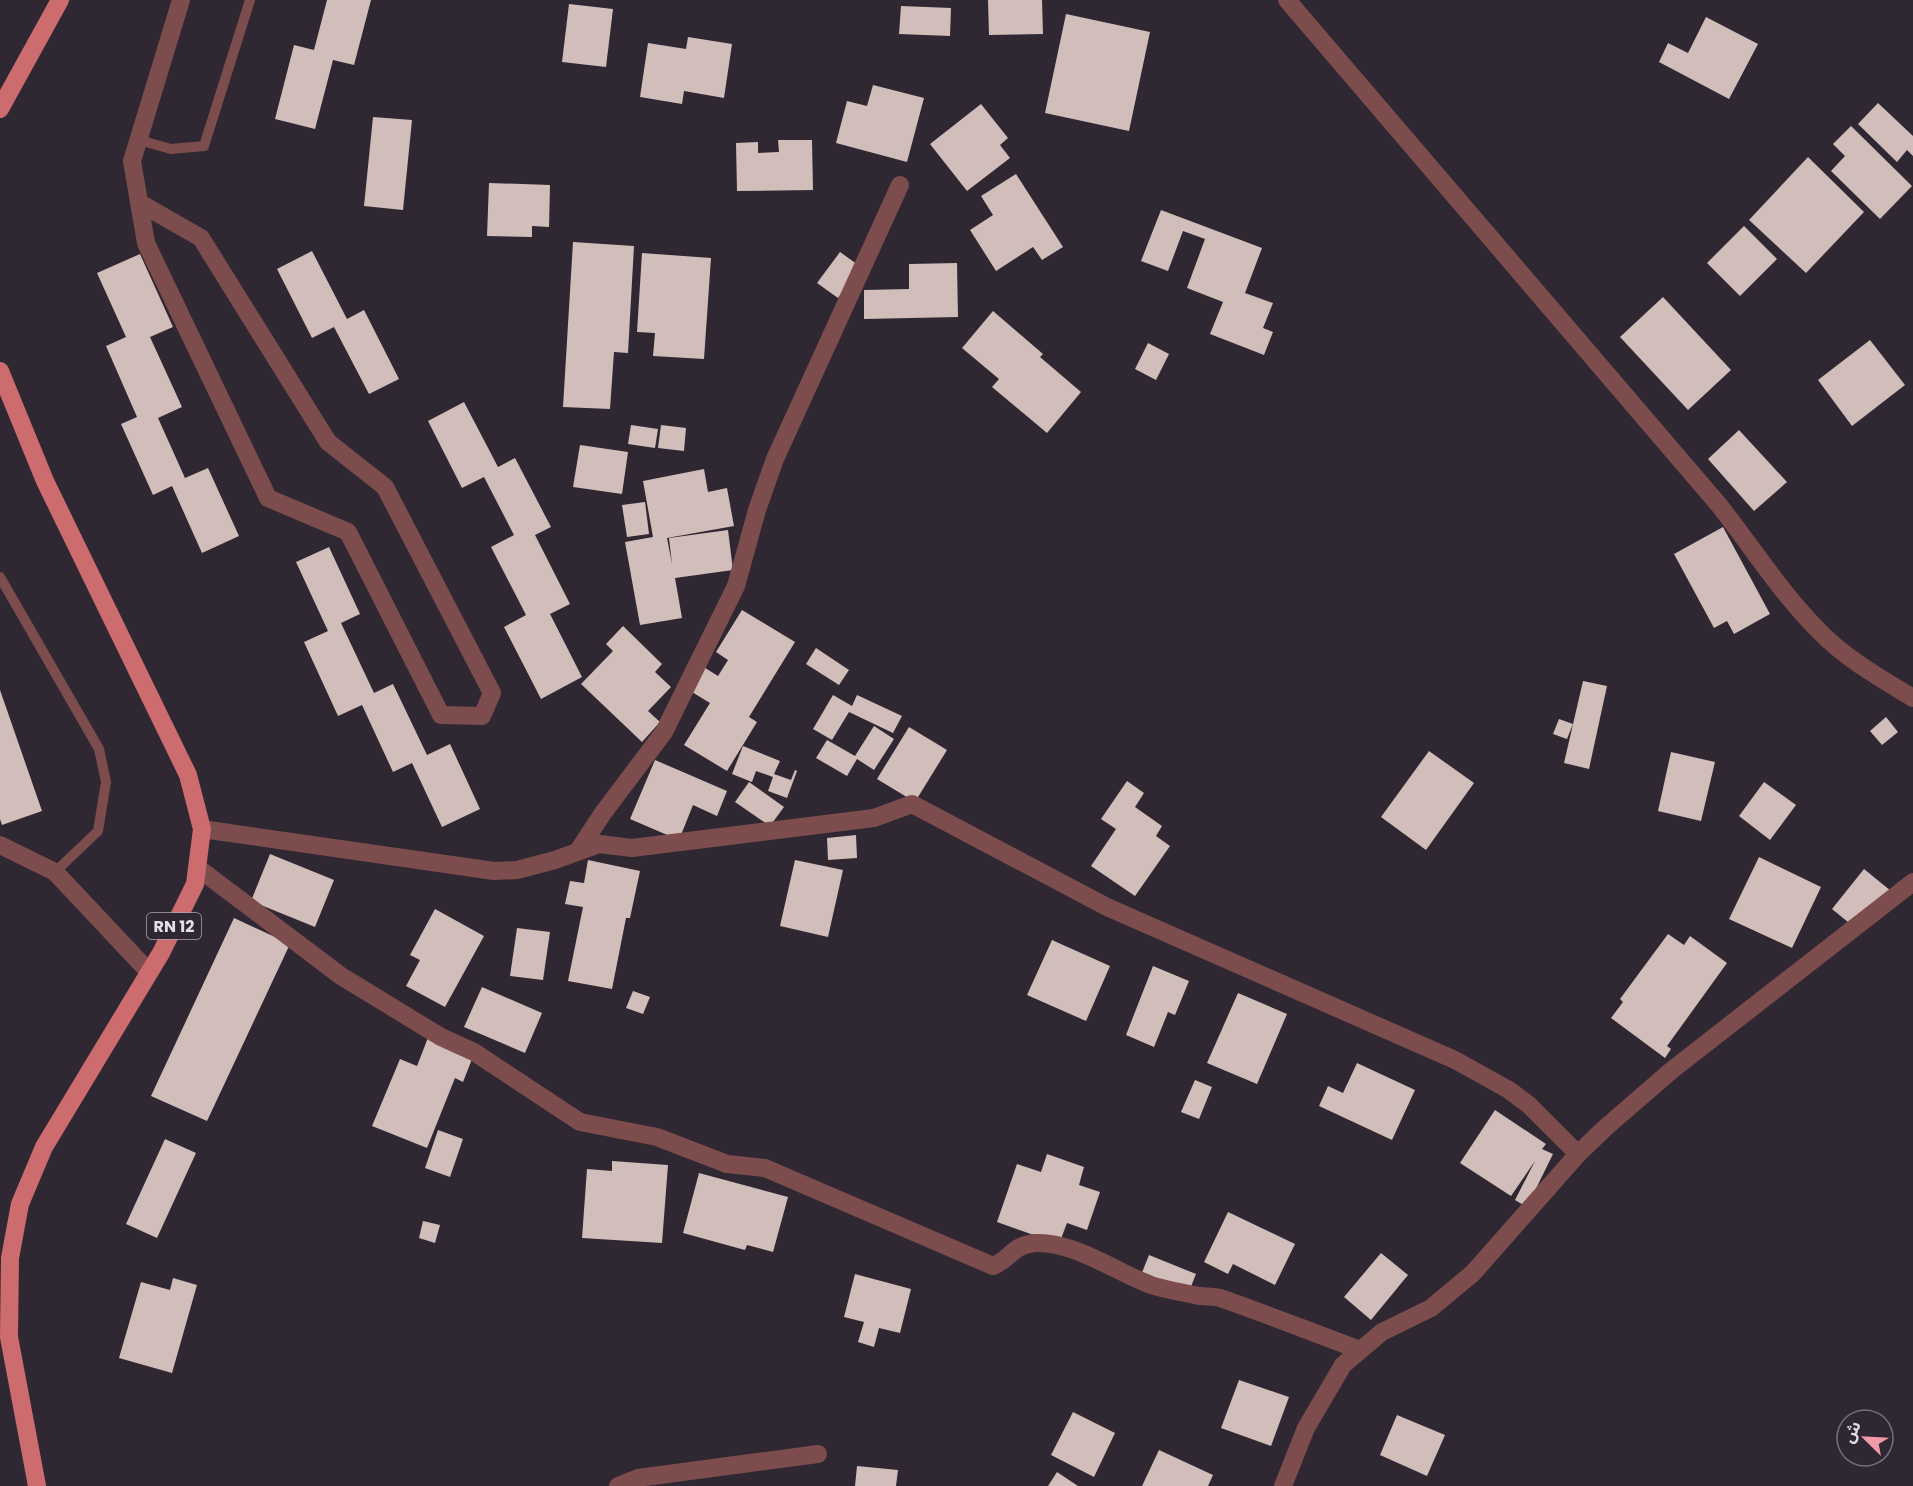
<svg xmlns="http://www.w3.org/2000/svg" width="1913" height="1486" font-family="Poppins,'Noto Sans Arabic',sans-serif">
  <rect width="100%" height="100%" fill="#2f2732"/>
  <g fill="#d1beba">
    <path d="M327,0H371L354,65L333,60L315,129L275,119L294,45L314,50Z"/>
    <path d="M988,0H1042L1043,34L989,35Z"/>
    <path d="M569,4L613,9L606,67L562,62Z"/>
    <path d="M901,6L951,8L950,36L899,34Z"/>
    <path d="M1066,14L1150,32L1129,131L1045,113Z"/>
    <path d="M1706,17L1758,44L1729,99L1659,62L1668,43L1688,53Z"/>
    <path d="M688,37L732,44L724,98L684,91L682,104L640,97L648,43L686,49Z"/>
    <path d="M873,85L924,98L907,162L836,143L847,101L867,106Z"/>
    <path d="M1878,103L1913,136V156L1907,150L1897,162L1858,124Z"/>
    <path d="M981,104L1008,138L1000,145L1010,158L967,191L930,144Z"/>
    <path d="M373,117L412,120L403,210L364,206Z"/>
    <path d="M1851,126L1912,186L1880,219L1831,171L1845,156L1833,144Z"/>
    <path d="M778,140H812L813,190L737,191L736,143L758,142V153L779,152Z"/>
    <path d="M1808,157L1864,212L1806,273L1749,220Z"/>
    <path d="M1016,174L1063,247L1042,260L1033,247L996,271L970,230L993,215L981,196Z"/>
    <path d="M489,183L550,185L549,227L532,226V237L487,236Z"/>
    <path d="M1161,210L1262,248L1245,293L1273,303L1263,328L1273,332L1264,355L1210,334L1223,302L1187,288L1205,239L1183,231L1168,271L1141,261Z"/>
    <path d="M1744,226L1777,259L1740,296L1707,263Z"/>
    <path d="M573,242L634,246L628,353L614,352L610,409L563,407Z"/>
    <path d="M312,251L347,319L364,310L399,379L369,394L334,327L312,338L277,269Z"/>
    <path d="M840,252L861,267L838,298L817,283Z"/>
    <path d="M642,253L711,258L704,359L653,356L655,333L637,332Z"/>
    <path d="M140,254L173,327L150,337L182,407L158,418L185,478L208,468L239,536L202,553L172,486L153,495L121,424L137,417L106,346L126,337L97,273Z"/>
    <path d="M957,263L958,317L864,319V290L909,289V264Z"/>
    <path d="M1663,297L1731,370L1688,410L1620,337Z"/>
    <path d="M993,311L1043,354L1040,357L1081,392L1047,433L992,387L999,379L962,348Z"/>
    <path d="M1870,340L1905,385L1852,426L1818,380Z"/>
    <path d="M1148,343L1169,354L1156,380L1135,369Z"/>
    <path d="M464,402L498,467L515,458L551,527L535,535L570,604L550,614L582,677L541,699L504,627L526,615L491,547L514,535L484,477L462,488L428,421Z"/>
    <path d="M631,425L658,429L655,448L628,444Z"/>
    <path d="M661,425L686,428L684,451L658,448Z"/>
    <path d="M1739,430L1787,482L1754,511L1708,459Z"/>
    <path d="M580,445L628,452L622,494L573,487Z"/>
    <path d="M704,469L708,492L727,488L734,526L667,538L672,564L669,538L728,530L733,570L675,578L682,618L640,625L625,542L653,537L643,481Z"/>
    <path d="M645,502L649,534L627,537L622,505Z"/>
    <path d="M1723,527L1770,614L1734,634L1727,621L1714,628L1674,554Z"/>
    <path d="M329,547L360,614L341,623L374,693L393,684L427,755L450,744L480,809L442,827L412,763L393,772L362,705L338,716L304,642L328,631L296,562Z"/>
    <path d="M742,610L795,642L749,717L757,722L727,771L684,745L710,703L687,689L702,666L718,676L728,660L716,652Z"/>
    <path d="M623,626L662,664L655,672L671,687L648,711L660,722L642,742L581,684L613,651L606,644Z"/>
    <path d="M816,648L849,670L839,685L806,664Z"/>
    <path d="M1583,681L1607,686L1589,769L1564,763Z"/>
    <path d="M0,690L42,811L2,825L0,819Z"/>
    <path d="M833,695L852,706L857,695L902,716L893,733L849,712L832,740L813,729Z"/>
    <path d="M1886,717L1898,732L1882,745L1870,731Z"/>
    <path d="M1559,719L1573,724L1567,739L1553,734Z"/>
    <path d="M874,726L894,739L874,770L857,759L847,776L816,758L827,740L855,756Z"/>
    <path d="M909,727L947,750L915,802L877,779Z"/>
    <path d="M743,746L780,761L774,774L791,780L795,770L797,771L787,798L768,791L773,777L756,771L752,782L732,774Z"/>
    <path d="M1429,751L1474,783L1426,850L1381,817Z"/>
    <path d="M1671,752L1715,762L1701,821L1658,811Z"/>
    <path d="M655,760L727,791L717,816L693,805L679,840L630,819Z"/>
    <path d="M1127,781L1144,793L1135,807L1162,826L1156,836L1170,846L1135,896L1091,866L1116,829L1101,819Z"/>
    <path d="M749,782L784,807L770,826L735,802Z"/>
    <path d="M1764,782L1796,805L1770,840L1739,816Z"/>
    <path d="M856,835L857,858L828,860L827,838Z"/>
    <path d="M270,854L334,880L315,927L251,901Z"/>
    <path d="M1759,857L1821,887L1792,948L1729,919Z"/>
    <path d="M588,860L640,871L630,918H626L612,989L568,981L583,907L565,904L570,881L584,883Z"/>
    <path d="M795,860L843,870L828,937L780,926Z"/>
    <path d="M1864,869L1891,891L1859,931L1832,909Z"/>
    <path d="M435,909L484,936L445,1007L406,986L420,960L410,955Z"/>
    <path d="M234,918L290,944L207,1121L151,1096Z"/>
    <path d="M517,928L550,932L543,980L510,976Z"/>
    <path d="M1668,934L1684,945L1690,936L1727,963L1667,1046L1671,1049L1665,1058L1611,1018L1623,1002L1620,999Z"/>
    <path d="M1052,940L1110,966L1086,1021L1027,995Z"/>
    <path d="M1153,966L1189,981L1175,1015L1168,1012L1154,1047L1126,1035Z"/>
    <path d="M482,987L542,1013L525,1053L464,1027Z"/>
    <path d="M633,991L650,997L643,1014L626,1008Z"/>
    <path d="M1238,993L1287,1014L1257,1084L1207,1063Z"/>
    <path d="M429,1035L474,1054L463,1082L455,1078L427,1148L372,1126L400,1059L417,1066Z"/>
    <path d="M1357,1063L1415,1090L1392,1140L1319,1106L1328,1086L1343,1093Z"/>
    <path d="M1195,1080L1212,1087L1199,1119L1181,1112Z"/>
    <path d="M1495,1110L1546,1144L1542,1149L1553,1154L1527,1207L1515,1200L1535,1161L1511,1196L1460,1163Z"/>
    <path d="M438,1130L463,1139L450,1177L425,1168Z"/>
    <path d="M165,1139L196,1153L157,1238L126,1224Z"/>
    <path d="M1047,1154L1084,1167L1079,1185L1100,1192L1087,1230L1067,1223L1059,1244L997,1222L1017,1164L1041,1172Z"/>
    <path d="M612,1161L668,1165L662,1243L582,1238L587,1169L612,1171Z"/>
    <path d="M699,1173L788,1197L773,1252L747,1245L745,1250L683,1233Z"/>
    <path d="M1228,1212L1295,1244L1275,1285L1233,1264L1228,1274L1204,1262Z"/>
    <path d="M423,1221L440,1225L435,1243L419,1238Z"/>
    <path d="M1381,1253L1408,1275L1371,1320L1344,1297Z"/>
    <path d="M1149,1255L1196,1274L1186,1299L1139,1280Z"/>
    <path d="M855,1274L911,1289L900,1333L879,1328L874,1347L858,1342L864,1322L844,1317Z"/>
    <path d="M173,1278L197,1285L172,1373L119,1358L141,1282L170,1290Z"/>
    <path d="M1239,1380L1289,1397L1271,1446L1221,1428Z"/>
    <path d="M1073,1412L1115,1433L1094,1477L1051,1455Z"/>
    <path d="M1397,1415L1445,1435L1427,1476L1380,1455Z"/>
    <path d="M1159,1450L1213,1475L1208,1486H1142Z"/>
    <path d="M857,1466L898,1470L896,1486H855Z"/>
    <path d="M1057,1472L1078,1486H1048Z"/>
  </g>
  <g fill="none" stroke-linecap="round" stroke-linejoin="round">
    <g stroke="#7d4d4e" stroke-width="10">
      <path d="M139,140L171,149L204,146L250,0"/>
      <path d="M0,577L99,749L106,782L98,831L55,872"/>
    </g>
    <g stroke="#7d4d4e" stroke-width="18">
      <path d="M1287,0L1719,505C1752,547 1781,593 1819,631C1846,659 1880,678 1913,698"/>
      <path d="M140,203L201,238L328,442L385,487L492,693L482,716L441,715L348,532L268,498L146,243L132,161L181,0"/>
      <path d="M202,829L494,871L517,870L555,860L599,844L632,848L874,818L912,804L1107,907L1455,1060L1509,1090L1529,1105L1578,1154"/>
      <path d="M0,845L55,872L149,972"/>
      <path d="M578,851L603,813L664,732L736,586L757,510L775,459L900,185"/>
      <path d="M198,868L341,976L441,1037L474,1052L580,1122L657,1137L727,1164L765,1168L993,1266C1011,1259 1012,1245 1035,1243C1073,1241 1116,1272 1151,1285C1167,1290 1184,1293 1200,1296C1208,1297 1216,1296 1223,1299C1269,1315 1314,1333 1360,1350"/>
      <path d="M618,1486L638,1478L818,1454"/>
      <path d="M1283,1486L1306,1428L1343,1365L1382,1332L1431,1308L1473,1273L1578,1154L1605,1128L1672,1070L1913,882"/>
    </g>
    <g stroke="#cd6c6f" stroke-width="18">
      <path d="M0,109L60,0"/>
      <path d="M0,371L45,481L188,775L202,829L195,884L161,953L44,1147L20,1204L10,1258L9,1337L37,1486"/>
    </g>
  </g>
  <g text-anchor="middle" stroke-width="6" stroke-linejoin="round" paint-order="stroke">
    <rect fill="#2f2732" stroke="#aea8b0" stroke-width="1.5" x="147" y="913" width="54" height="26" rx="4.5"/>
    <g font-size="16" font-weight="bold" fill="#e4dfe6">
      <text x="174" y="932">RN 12</text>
    </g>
  </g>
  <g transform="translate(1865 1438) rotate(294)"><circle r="28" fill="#2f2732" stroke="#77717a" stroke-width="1.5"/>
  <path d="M0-4.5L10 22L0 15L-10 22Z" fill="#f39aaa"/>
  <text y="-9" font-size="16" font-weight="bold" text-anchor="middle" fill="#e4dfe6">ش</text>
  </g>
</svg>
